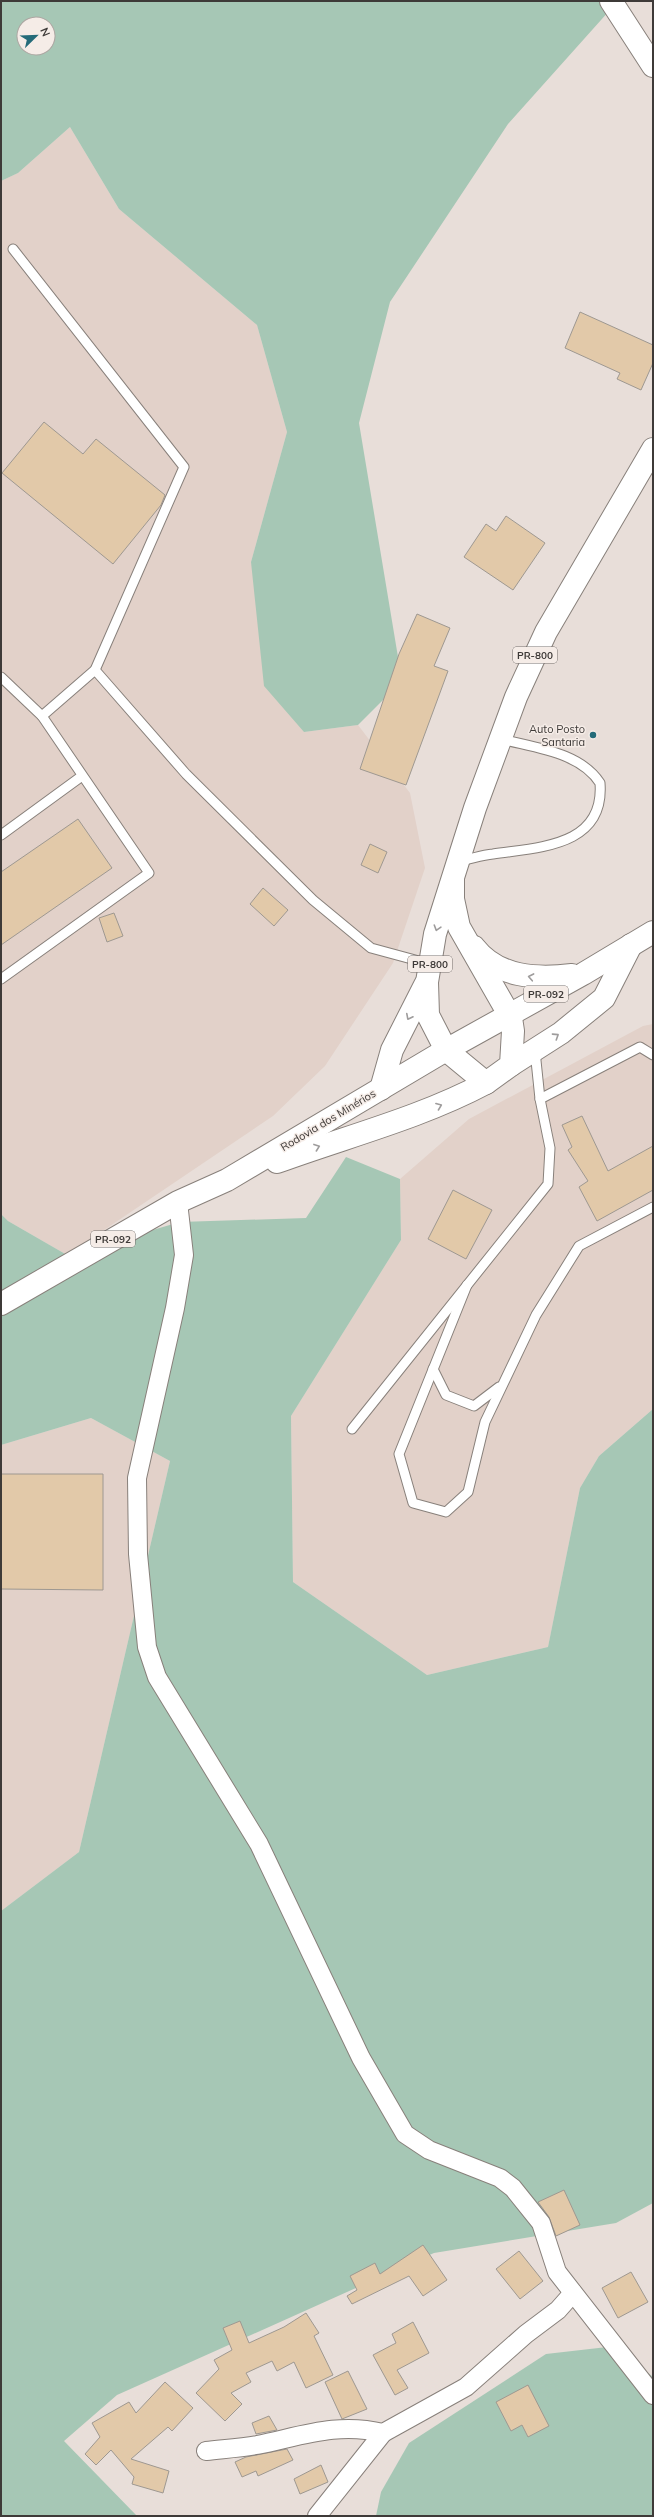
<svg xmlns="http://www.w3.org/2000/svg" width="654" height="2517" font-family="Mulish,sans-serif">
  <rect width="100%" height="100%" fill="#e8ded9"/>
  <g fill="#e2d1c9">
    <path d="M70,127L119,209L257,325L287,432L251,562L304,732L358,725L410,793L425,868L393,963L325,1066L273,1116L67,1255L8,1221L1,1214V181L18,173Z"/>
    <path d="M653,1024V1409L599,1456L580,1488L548,1647L427,1675L293,1582L291,1416L401,1240L400,1179L469,1119L643,1026Z"/>
    <path d="M91,1418L170,1461L79,1852L1,1911V1445Z"/>
  </g>
  <g fill="#a6c7b5" fill-rule="evenodd">
    <path d="M1,1H618L508,124L390,302L359,423L402,681L358,725L304,732L264,686L251,562L287,432L257,325L119,209L70,127L18,173L1,181ZM24,24H48V48H24Z"/>
    <path d="M346,1157L400,1179L401,1240L291,1416L293,1582L427,1675L548,1647L580,1488L599,1456L653,1409V2203L616,2223L434,2253L117,2395L64,2441L137,2516H1V1911L79,1852L170,1461L91,1418L1,1445V1214L8,1221L67,1255L180,1222L306,1218Z"/>
    <path d="M616,2346L653,2377V2516H376L381,2492L409,2443L546,2354Z"/>
  </g>
  <g fill="#e2c9a9" stroke="#9e9891">
    <path d="M580,312L653,345V363L641,390L617,379L620,373L565,348Z"/>
    <path d="M44,422L83,454L96,439L165,495L161,505L113,564L2,473Z"/>
    <path d="M506,516L545,543L513,590L464,557L486,524L496,531Z"/>
    <path d="M417,614L450,628L434,666L448,671L406,785L360,769L399,654Z"/>
    <path d="M78,819L112,868L1,945V872Z"/>
    <path d="M370,844L387,852L378,873L361,865Z"/>
    <path d="M263,888L288,910L274,926L250,904Z"/>
    <path d="M114,913L123,936L107,942L99,918Z"/>
    <path d="M582,1116L608,1171L653,1146V1190L597,1221L579,1187L588,1181L568,1150L572,1147L562,1125Z"/>
    <path d="M453,1190L492,1210L466,1259L428,1239Z"/>
    <path d="M1,1474H103V1590L1,1589Z"/>
    <path d="M564,2190L580,2225L556,2236L549,2217L538,2202Z"/>
    <path d="M423,2245L447,2280L423,2296L409,2276L352,2304L347,2296L357,2290L350,2276L375,2263L380,2274Z"/>
    <path d="M519,2251L543,2281L520,2299L496,2269Z"/>
    <path d="M631,2272L648,2302L618,2318L602,2288Z"/>
    <path d="M306,2313L319,2333L314,2336L333,2375L306,2388L294,2362L277,2371L272,2361L246,2373L251,2382L231,2393L242,2404L225,2421L196,2393L219,2369L214,2360L232,2350L223,2328L240,2321L249,2343L284,2327Z"/>
    <path d="M413,2322L429,2353L397,2370L408,2388L395,2395L373,2355L396,2343L392,2334Z"/>
    <path d="M348,2371L367,2409L342,2419L325,2382Z"/>
    <path d="M165,2382L193,2408L172,2431L168,2427L131,2459L169,2471L163,2493L132,2484L134,2477L111,2450L96,2465L85,2454L100,2437L92,2423L129,2402L136,2413Z"/>
    <path d="M528,2385L549,2426L528,2437L522,2425L511,2431L496,2402Z"/>
    <path d="M269,2416L277,2430L256,2434L252,2423Z"/>
    <path d="M287,2449L293,2460L258,2476L256,2471L242,2477L235,2462L246,2457Z"/>
    <path d="M321,2465L328,2482L300,2494L294,2479Z"/>
  </g>
  <g fill="none" stroke-linecap="round" stroke-linejoin="round">
    <g stroke="#88807b" stroke-width="11">
      <g id="lane">
        <path d="M13,249L184,467L95,670L42,716"/>
        <path d="M95,670L186,774L313,900L371,948L430,964"/>
        <path d="M1,677L42,716L149,873L1,979"/>
        <path d="M1,835L82,776"/>
        <path d="M460,861C471,859 482,855 493,854C538,847 605,847 600,783C580,752 535,748 501,739"/>
        <path d="M540,1099L640,1047L653,1055"/>
        <path d="M467,1285L399,1454L413,1503L446,1512L468,1492L485,1422L536,1315L579,1246L653,1207"/>
        <path d="M433,1369L446,1395L474,1406L499,1387"/>
        <path d="M352,1429L548,1184L550,1148L540,1099L535,1051"/>
      </g>
    </g>
    <g stroke="#88807b" stroke-width="20">
      <g id="street">
        <path d="M178,1202L184,1255L175,1308L137,1478L138,1554L147,1647L157,1677L259,1844L361,2058L405,2134L429,2150L500,2178L513,2188L541,2223L557,2272L653,2395"/>
        <path d="M206,2451C223,2449 240,2448 257,2445C302,2436 337,2422 383,2433L466,2387L526,2334L558,2310L573,2293"/>
        <path d="M317,2516L383,2433"/>
      </g>
    </g>
    <g stroke="#88807b" stroke-width="24">
      <g id="primary">
        <path d="M611,1L653,66"/>
        <path d="M453,878V899L459,927L511,1018L513,1031L511,1065L486,1083L446,1050L428,1015L427,982L435,934L475,808L516,697L546,632L653,449"/>
        <path d="M474,947C498,978 537,979 572,975"/>
        <path d="M511,1065L561,1033L604,998L631,945"/>
        <path d="M381,1089L392,1050L425,985"/>
        <path d="M277,1162C348,1136 420,1118 486,1083"/>
        <path d="M1,1304L178,1202L227,1180L446,1050L583,974L653,932"/>
      </g>
    </g>
    <use href="#lane" stroke="#fff" stroke-width="9"/>
    <use href="#street" stroke="#fff" stroke-width="18"/>
    <use href="#primary" stroke="#fff" stroke-width="22"/>
  </g>
  <defs><path id="oneway-chevron" d="M-2-3.5L2.5 0L-2 3.5" fill="none" stroke-width="1.6" stroke-linecap="round" stroke-linejoin="round"/></defs>
  <g stroke="#9e9c9c">
    <use href="#oneway-chevron" transform="translate(437 928) rotate(107)"/>
    <use href="#oneway-chevron" transform="translate(531 977) rotate(-169)"/>
    <use href="#oneway-chevron" transform="translate(409 1017) rotate(117)"/>
    <use href="#oneway-chevron" transform="translate(556 1036) rotate(-33)"/>
    <use href="#oneway-chevron" transform="translate(439 1106) rotate(-21)"/>
    <use href="#oneway-chevron" transform="translate(317 1147) rotate(-20)"/>
  </g>
  <circle fill="#246b79" stroke="#f5ece7" stroke-width="1.5" cx="593" cy="735" r="4"/>
  <g text-anchor="middle" stroke-width="3" stroke-linejoin="round" paint-order="stroke">
    <g fill="#f5ece7" stroke="#756f6c" stroke-width="1">
      <rect x="513" y="647" width="44" height="16" rx="3"/>
      <rect x="408" y="956" width="44" height="16" rx="3"/>
      <rect x="524" y="986" width="44" height="16" rx="3"/>
      <rect x="91" y="1231" width="44" height="16" rx="3"/>
    </g>
    <g font-size="10" font-weight="bold" fill="#3e3a38">
      <text x="535" y="659">PR-800</text>
      <text x="430" y="968">PR-800</text>
      <text x="546" y="998">PR-092</text>
      <text x="113" y="1243">PR-092</text>
    </g>
    <g font-size="11" fill="#3e3a38" stroke="#f5ece7" text-anchor="end">
      <text x="585" y="733">Auto Posto<tspan x="585" dy="13">Santaria</tspan></text>
    </g>
    <g font-size="11" fill="#3e3a38" stroke="#f5ece7">
      <text transform="translate(328 1120) rotate(-31)" y="4">Rodovia dos Minérios</text>
    </g>
  </g>
  <rect width="654" height="2517" fill="none" stroke="#3e3a38" stroke-width="4"/>
  <g transform="translate(36 36) rotate(67)"><circle r="19" fill="#f5ece7" stroke="#aca5a1"/>
  <path d="M0-3L7 15L0 10L-7 15Z" fill="#246b79"/>
  <text y="-6" font-size="11" font-weight="bold" text-anchor="middle" fill="#3e3a38">N</text>
  </g>
</svg>
